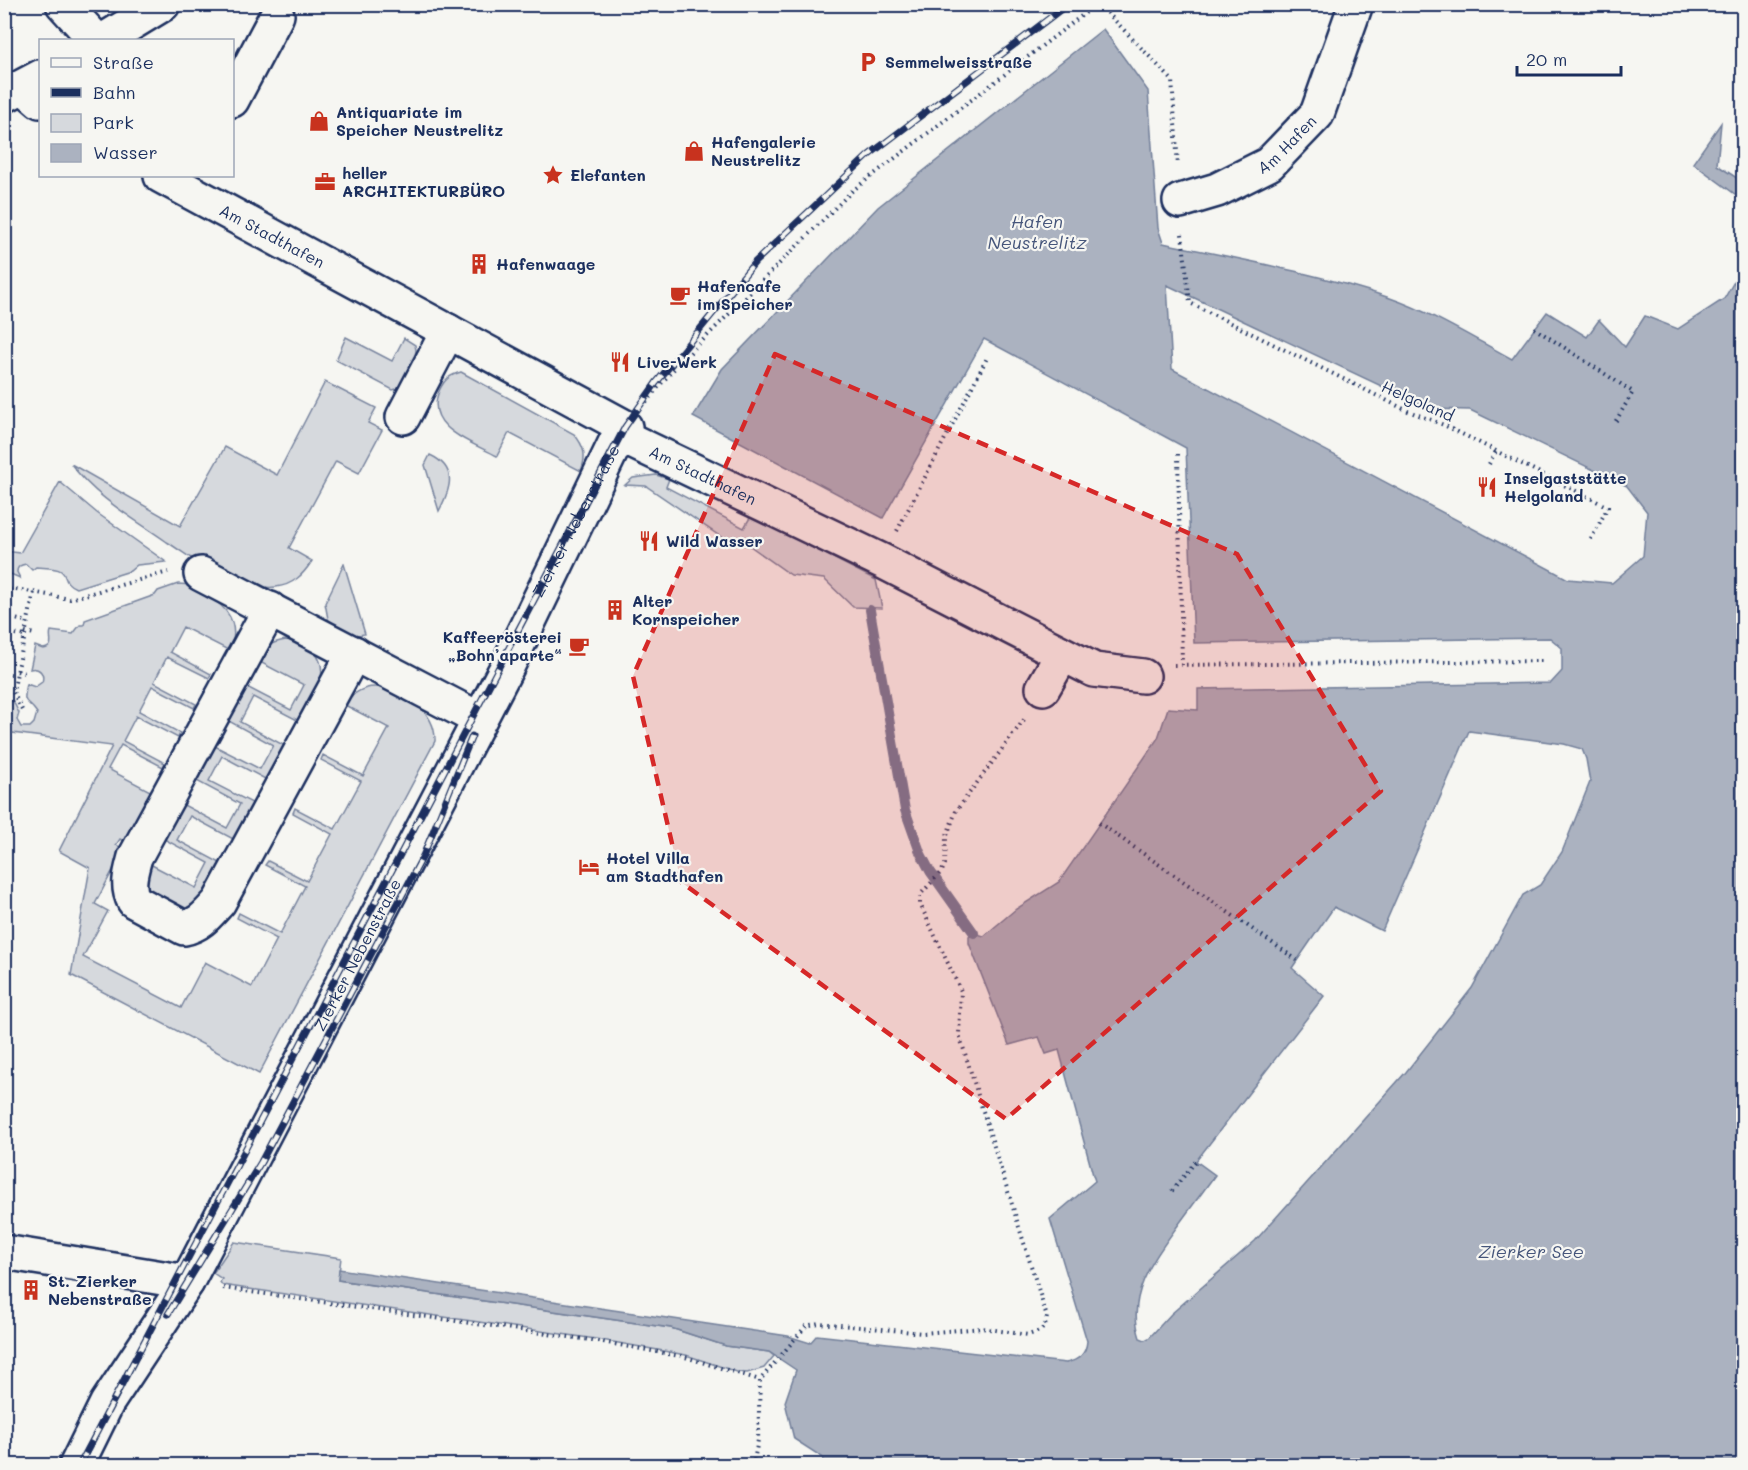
<svg xmlns="http://www.w3.org/2000/svg" width="1748" height="1470" font-family="Mali,sans-serif">
  <rect width="100%" height="100%" fill="#f6f6f2"/>
  <filter id="ink" filterUnits="userSpaceOnUse"><feTurbulence type="fractalNoise" baseFrequency=".0167" numOctaves="2"/><feDisplacementMap in="SourceGraphic" scale="12" xChannelSelector="R" yChannelSelector="G"/><feConvolveMatrix kernelMatrix="1 2 1 2 8 2 1 2 1" color-interpolation-filters="sRGB"/></filter>
  <g filter="url(#ink)">
    <g fill="#d6d9dd" stroke="#78849e" stroke-width="1.5">
      <path d="M346,337L392,361L404,338L415,345L416,350L413,370L406,386L393,390L336,360Z"/>
      <path d="M461,372L574,434C584,446 587,455 581,471L509,433L497,456C471,442 422,427 440,389C445,379 450,375 461,372Z"/>
      <path d="M325,382L376,408L368,423L382,430L359,473L336,461L289,548L312,561C303,575 293,585 276,587C262,589 240,582 227,577C205,570 186,554 167,542C133,518 96,498 71,464L180,526L225,447L277,475Z"/>
      <path d="M430,455C458,468 451,488 439,511L425,465Z"/>
      <path d="M656,475L669,479L666,487L744,528L751,516L876,580L882,608L853,607L824,579L791,575L750,546L730,543L646,486L625,485L633,478Z"/>
      <path d="M60,482L97,513L166,562L137,565L130,571L76,588C62,582 68,576 61,571C55,567 43,568 36,567L32,570L26,564C21,565 17,566 17,572L20,578L8,573C8,565 4,560 5,551L20,553Z"/>
      <path d="M344,564L365,634L351,636L337,630L328,619L325,603Z"/>
      <path d="M178,584L193,585L218,594L215,601C233,613 238,631 230,651L183,627L170,652L211,674L209,678L167,657L154,682L196,704L194,708L152,686L139,711L180,733L178,738L136,716L123,741L165,763L163,767L121,745L108,769L154,793L127,843L120,839L116,845L124,849L95,904L108,911L83,957L181,1008L205,962L252,987L277,939L237,918L239,913L280,934L305,886L265,865L268,861L307,881L332,834L293,813L295,808L335,829L361,781L321,760L323,755L363,776L389,728L343,704C352,695 361,687 375,687C403,687 436,712 435,741L259,1074L71,975L90,868L59,851L112,746L5,732V701H13L19,713L17,720L21,727H30L34,723L37,713C26,697 22,707 27,684L35,687L42,682C45,673 39,667 30,669L35,646L43,649C56,647 48,638 51,631L73,634L80,625H84L85,620L155,595L158,591Z"/>
      <path d="M286,640C298,640 306,644 315,653C333,674 310,702 301,722L253,697L240,722L287,747L269,781L222,756L209,781L256,805L237,841L190,816L177,840L224,865L208,896L189,909L176,910L153,898L146,886L148,863L196,888L209,863L162,838L180,803L227,828L240,804L193,779L211,744L260,769L273,745L225,719L243,685L291,710L304,685L256,660C264,647 271,642 286,640Z"/>
      <path d="M234,1242L341,1258L338,1280L671,1328L726,1346L769,1352L774,1356L764,1368L747,1373L737,1372L686,1355L596,1339L222,1285L220,1282L222,1279L213,1273Z"/>
    </g>
    <g fill="#abb2c0" stroke="#717e99" stroke-width="1.5" fill-rule="evenodd">
      <path d="M1103,29L1148,91L1158,228L1163,243C1239,259 1316,273 1390,298C1433,313 1473,338 1512,359L1547,312L1587,337L1599,320L1625,347L1645,316L1678,329L1724,299L1743,266V1465H827L822,1457L794,1439L785,1402L796,1370L769,1352L726,1346L671,1328L338,1280L339,1269L788,1336L810,1343L817,1335L1066,1363C1079,1360 1086,1354 1087,1341L1050,1219L1095,1181L1093,1175L1059,1050L1046,1054L1039,1037L1009,1045L969,943V936L974,933L984,936L1016,909L1059,882L1158,738L1168,708L1198,710V689L1551,683L1562,671V648L1550,638L1194,643L1186,448L984,339L883,518L693,417L722,369L878,207ZM1167,285L1430,409L1470,410L1627,486L1647,512L1643,556L1612,583L1568,579L1172,369ZM1469,731L1564,744L1582,749L1586,759L1590,782L1562,852L1540,885L1523,895L1472,988L1406,1072L1255,1241L1171,1314L1149,1338L1145,1340L1140,1338C1126,1296 1153,1260 1176,1228C1189,1210 1202,1193 1215,1175L1196,1161L1324,996L1292,968L1334,907L1382,931Z"/>
      <path d="M1721,123L1717,165L1743,182V200L1693,163Z"/>
    </g>
    <g fill="none" stroke-linecap="round" stroke-linejoin="round">
      <path stroke="#717e99" stroke-width="10" d="M870,610L905,810L920,852L930,871L974,933"/>
      <g stroke="#1b2f5e" stroke-width="38">
        <g id="minor">
          <path d="M63,4L96,40"/>
          <path d="M24,87L40,101"/>
          <path d="M232,100L277,15"/>
          <path id="s1" d="M1180,201L1217,190L1269,164L1317,114L1356,4"/>
          <path d="M403,417L448,331"/>
          <path id="s2" d="M619,435L882,561L1094,670L1143,676"/>
          <path d="M201,574L479,719"/>
          <path d="M270,609L135,857C131,872 126,886 134,901L184,928C200,925 208,914 219,902L354,653"/>
          <path d="M1043,688L1062,655"/>
          <path d="M4,1252L187,1282"/>
          <path id="s3" d="M76,1466L107,1403L187,1282L507,667L619,435L625,427L161,176"/>
        </g>
      </g>
      <g stroke="#1b2f5e" stroke-width="38">
        <g id="major">
          <path d="M104,40L163,4"/>
          <path d="M4,96L40,77"/>
        </g>
      </g>
      <g stroke="#1b2f5e" stroke-width="4" stroke-dasharray="1.5 4.5" stroke-linecap="butt">
        <path d="M1099,4L1172,80L1178,166"/>
        <path d="M1182,234L1190,303L1408,411L1444,425L1608,507L1590,541"/>
        <path d="M1534,328L1633,392L1614,424"/>
        <path d="M646,402L671,372L852,191L1097,4"/>
        <path d="M1178,454L1182,665"/>
        <path d="M1489,464L1496,451"/>
        <path d="M897,531L988,356"/>
        <path d="M4,590L16,589L70,599L168,572"/>
        <path d="M11,618L28,622"/>
        <path d="M4,632L24,636"/>
        <path d="M25,632L35,634"/>
        <path d="M1174,665L1545,661"/>
        <path d="M17,671L25,673"/>
        <path d="M4,673L16,675"/>
        <path d="M22,710L13,692L34,592"/>
        <path d="M1099,823L1297,960"/>
        <path d="M1172,1191L1196,1161"/>
        <path d="M223,1288L597,1341L685,1357L760,1380"/>
        <path d="M753,1466L758,1440L760,1380L806,1326L819,1323L923,1333L982,1328L1028,1335L1040,1331L1045,1326L1047,1317L959,1034L961,991L920,904V895L942,871L945,864L946,838L956,811L1026,717"/>
      </g>
      <use href="#minor" stroke="#f6f6f2" stroke-width="33"/>
      <use href="#major" stroke="#f6f6f2" stroke-width="33"/>
      <g stroke="#1b2f5e" stroke-width="7">
        <g id="rail">
          <path d="M168,1314L261,1162L423,856L472,736"/>
          <path id="s4" d="M114,1399L625,427L656,383L755,262L869,155L1068,4"/>
          <path d="M79,1466L118,1392"/>
        </g>
      </g>
      <use href="#rail" stroke="#f6f6f2" stroke-width="4.5" stroke-dasharray="14" stroke-linecap="butt"/>
    </g>
  </g>
  <path fill="#d62828" fill-opacity="0.2" stroke="#d62828" stroke-width="4.5" stroke-dasharray="12 8" stroke-linejoin="round" d="M775,354L1237,554L1381,791L1006,1119L681,882L633,676Z"/>
  <defs>
    <g id="parking-bare" transform="scale(1.62)"><path d="M-3.5-5.5H1a3.5 3.5 0 0 1 0 7H-1V5.5H-3.5ZM-1-3.4V-.6H.8a1.4 1.4 0 0 0 0-2.8Z" fill="#c8321e" stroke="#f6f6f2" stroke-width="2.5" paint-order="stroke"/></g>
    <g id="shop-bare" transform="scale(1.62)"><path d="M-5-2.5h2.3a2.7 3.5 0 0 1 5.4 0H5L5.5 6h-11ZM-1.5-2.5h3a1.5 2.3 0 0 0-3 0Z" fill="#c8321e" stroke="#f6f6f2" stroke-width="2.5" paint-order="stroke"/></g>
    <g id="sight-bare" transform="scale(1.62)"><path d="M0-6L1.8-2.2L6-1.7L2.9 1.2L3.7 5.4L0 3.3L-3.7 5.4L-2.9 1.2L-6-1.7L-1.8-2.2Z" fill="#c8321e" stroke="#f6f6f2" stroke-width="2.5" paint-order="stroke"/></g>
    <g id="office-bare" transform="scale(1.62)"><path d="M-6-3h4V-5.5h4V-3h4V5H-6ZM-1-4.5V-3h2v-1.5ZM-6 0V1H6V0Z" fill="#c8321e" stroke="#f6f6f2" stroke-width="2.5" paint-order="stroke"/></g>
    <g id="building-bare" transform="scale(1.62)"><path d="M-4-6H4V6H1V3H-1V6H-4ZM-2.5-4.3h1.7v1.8h-1.7ZM.8-4.3h1.7v1.8H.8ZM-2.5-1h1.7V.8h-1.7ZM.8-1h1.7V.8H.8Z" fill="#c8321e" stroke="#f6f6f2" stroke-width="2.5" paint-order="stroke"/></g>
    <g id="cafe-bare" transform="scale(1.62)"><path d="M-5.5-4.5H6V0H3Q3 3.5 0 3.5H-2.5Q-5.5 3.5-5.5 0ZM3-3.2v2h1.7v-2ZM-6 4.5H4V6H-6Z" fill="#c8321e" stroke="#f6f6f2" stroke-width="2.5" paint-order="stroke"/></g>
    <g id="restaurant-bare" transform="scale(1.62)"><path d="M-5-6h1v4h1v-4h1v4h1v-4h1v5L-1.5 .5V6h-2V.5L-5-1ZM5-6V6H3V1.5H1.5Q1.5-4 5-6Z" fill="#c8321e" stroke="#f6f6f2" stroke-width="2.5" paint-order="stroke"/></g>
    <g id="hotel-bare" transform="scale(1.62)"><path d="M-6-4.5h1.5V1H6V5H4.5V3h-9V5H-6ZM-4 0a1.8 1.8 0 1 1 3.6 0ZM.5 0V-2.5h3Q6-2.5 6 0Z" fill="#c8321e" stroke="#f6f6f2" stroke-width="2.5" paint-order="stroke"/></g>
  </defs>
  <g fill-rule="evenodd">
    <use href="#parking-bare" x="868" y="62"/>
    <use href="#shop-bare" x="319" y="121"/>
    <use href="#shop-bare" x="694" y="151"/>
    <use href="#sight-bare" x="553" y="175"/>
    <use href="#office-bare" x="325" y="182"/>
    <use href="#building-bare" x="479" y="264"/>
    <use href="#cafe-bare" x="680" y="295"/>
    <use href="#restaurant-bare" x="620" y="362"/>
    <use href="#restaurant-bare" x="1487" y="487"/>
    <use href="#restaurant-bare" x="649" y="541"/>
    <use href="#building-bare" x="615" y="610"/>
    <use href="#cafe-bare" x="579" y="646"/>
    <use href="#hotel-bare" x="589" y="867"/>
    <use href="#building-bare" x="31" y="1290"/>
  </g>
  <g text-anchor="middle" stroke-width="4.5" stroke-linejoin="round" paint-order="stroke">
    <g font-size="16" font-weight="bold" fill="#1b2f5e" stroke="#f6f6f2" text-anchor="start">
      <text x="885" y="68">Semmelweisstraße</text>
      <text x="336" y="118">Antiquariate im<tspan x="336" dy="18">Speicher Neustrelitz</tspan></text>
      <text x="711" y="148">Hafengalerie<tspan x="711" dy="18">Neustrelitz</tspan></text>
      <text x="342" y="179">heller<tspan x="342" dy="18">ARCHITEKTURBÜRO</tspan></text>
      <text x="570" y="181">Elefanten</text>
      <text x="496" y="270">Hafenwaage</text>
      <text x="697" y="292">Hafencafe<tspan x="697" dy="18">im Speicher</tspan></text>
      <text x="637" y="368">Live-Werk</text>
      <text x="1504" y="484">Inselgaststätte<tspan x="1504" dy="18">Helgoland</tspan></text>
      <text x="666" y="547">Wild Wasser</text>
      <text x="632" y="607">Alter<tspan x="632" dy="18">Kornspeicher</tspan></text>
      <text x="562" y="643" text-anchor="end">Kaffeerösterei<tspan x="562" dy="18">„Bohn’aparte“</tspan></text>
      <text x="606" y="864">Hotel Villa<tspan x="606" dy="18">am Stadthafen</tspan></text>
      <text x="48" y="1287">St. Zierker<tspan x="48" dy="18">Nebenstraße</tspan></text>
    </g>
    <g font-size="16" fill="#1b2f5e" stroke="#f6f6f2">
      <text dy="6" stroke="none"><textPath href="#s1" startOffset="123">Am Hafen</textPath></text>
      <text transform="translate(272 236) rotate(28)" y="6">Am Stadthafen</text>
      <text transform="translate(1418 401) rotate(24)" y="6">Helgoland</text>
      <text dy="6" stroke="none"><textPath href="#s2" startOffset="93">Am Stadthafen</textPath></text>
      <text dy="6" stroke="none"><textPath href="#s4" startOffset="992">Zierker Nebenstraße</textPath></text>
      <text dy="6" stroke="none"><textPath href="#s3" startOffset="584">Zierker Nebenstraße</textPath></text>
    </g>
    <g font-size="18" font-style="italic" fill="#46567b" stroke="#f6f6f2">
      <text x="1037" y="228">Hafen<tspan x="1037" dy="21">Neustrelitz</tspan></text>
      <text x="1531" y="1258">Zierker See</text>
    </g>
  </g>
  <rect width="1748" height="1470" fill="none" stroke="#f6f6f2" stroke-width="24"/>
  <rect x="12" y="12" width="1724" height="1446" fill="none" stroke="#1b2f5e" stroke-width="2" filter="url(#ink)"/>
  <rect x="39" y="39" width="195" height="138" fill="#f6f6f2" stroke="#9ea6b7" stroke-width="1.5"/>
  <rect x="51" y="58" width="30" height="9" fill="#f6f6f2" stroke="#9ea6b7" stroke-width="1.5"/>
  <text x="93" y="69" font-size="18" fill="#1b2f5e">Straße</text>
  <rect x="51" y="88" width="30" height="9" fill="#1b2f5e" stroke="#9ea6b7" stroke-width="1.5"/>
  <text x="93" y="99" font-size="18" fill="#1b2f5e">Bahn</text>
  <rect x="51" y="114" width="30" height="18" fill="#d6d9dd" stroke="#9ea6b7" stroke-width="1.5"/>
  <text x="93" y="129" font-size="18" fill="#1b2f5e">Park</text>
  <rect x="51" y="144" width="30" height="18" fill="#abb2c0" stroke="#9ea6b7" stroke-width="1.5"/>
  <text x="93" y="159" font-size="18" fill="#1b2f5e">Wasser</text>
  <path d="M1517 66v9h104v-9" fill="none" stroke="#1b2f5e" stroke-width="3"/>
  <text x="1526" y="66" font-size="18" fill="#1b2f5e" stroke="#f6f6f2" stroke-width="4.5" paint-order="stroke">20 m</text>
</svg>
